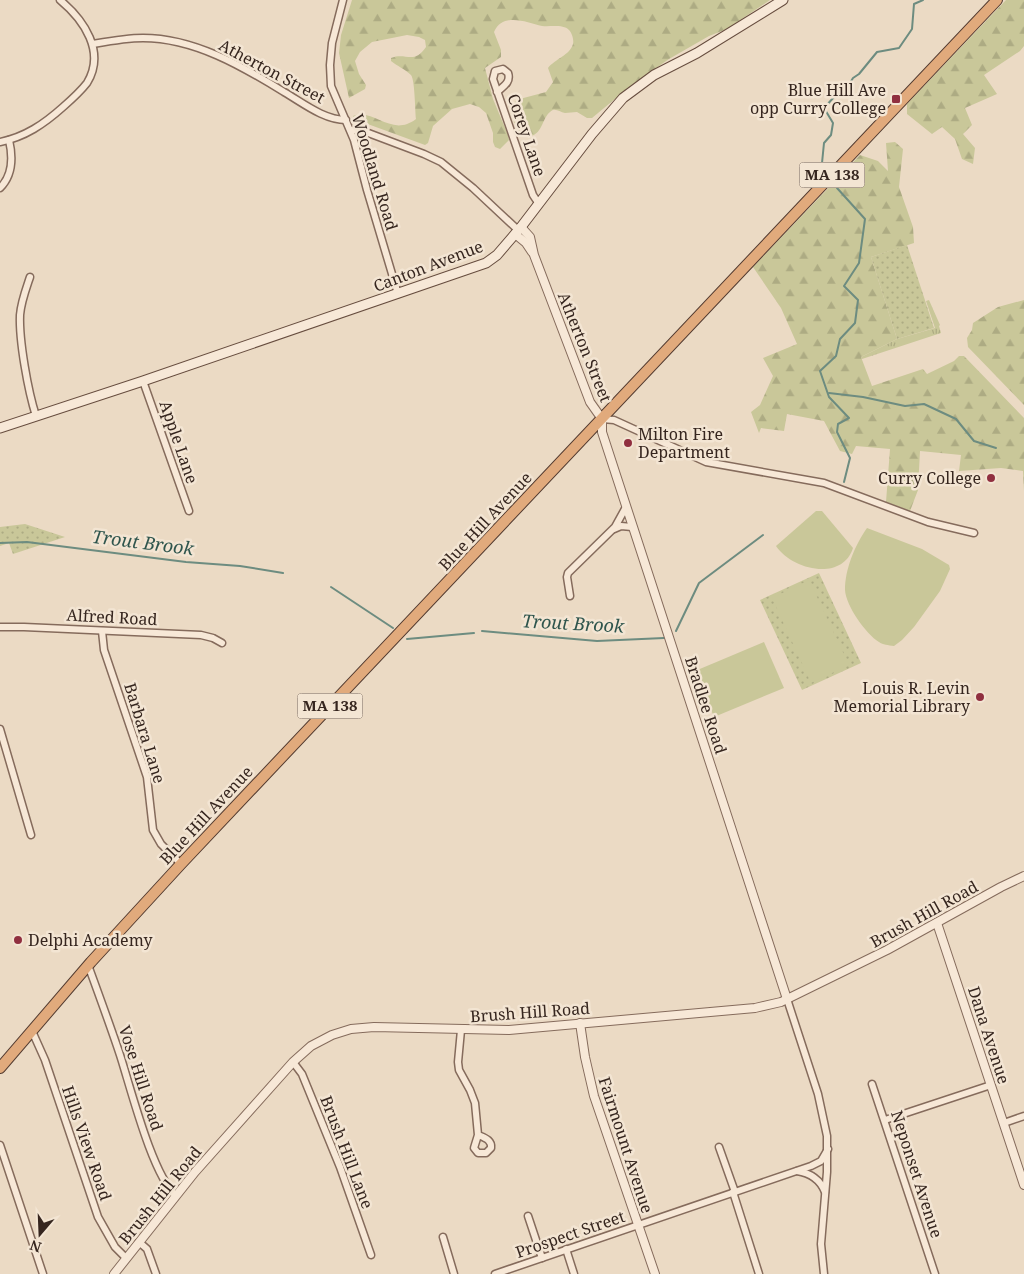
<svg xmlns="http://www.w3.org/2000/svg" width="1024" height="1274" font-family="'Noto Serif',serif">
  <defs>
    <pattern id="grass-tufts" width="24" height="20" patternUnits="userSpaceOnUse" patternTransform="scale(1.25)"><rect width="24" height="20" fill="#c9c799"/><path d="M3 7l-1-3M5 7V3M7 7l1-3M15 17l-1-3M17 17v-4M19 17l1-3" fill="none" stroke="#adab83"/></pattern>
    <pattern id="forest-firs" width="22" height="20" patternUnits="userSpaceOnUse" patternTransform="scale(1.25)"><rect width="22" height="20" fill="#c9c799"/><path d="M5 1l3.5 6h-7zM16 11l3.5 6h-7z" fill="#adab83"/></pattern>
    <pattern id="park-dots" width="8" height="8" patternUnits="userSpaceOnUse" patternTransform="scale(1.25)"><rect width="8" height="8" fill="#c9c799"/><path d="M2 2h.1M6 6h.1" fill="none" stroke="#adab83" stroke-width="1.8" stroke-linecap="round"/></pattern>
  </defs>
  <rect width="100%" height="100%" fill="#ebdac4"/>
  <path fill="url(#grass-tufts)" d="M929,300L940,325L939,326L941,333L862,359L861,357L897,339L935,328L926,301Z"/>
  <g fill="url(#forest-firs)">
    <path d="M352,0H770L727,29L709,36L669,59L633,84L592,118H587L577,112C573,112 569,113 565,113C559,112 555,107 550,112C541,119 542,142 521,135L513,120L512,106L516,100L546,92L553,82L548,68C555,59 570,55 573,44C574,40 572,33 569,30C563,24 550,27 542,26C526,22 503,12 494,32L501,50V57L485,68L493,99L508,135L509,140L500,149L495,147L493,142V133L486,113L479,107L470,104L452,109L433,126L428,143L425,145L354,119L353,116C375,108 391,138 416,119C415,111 415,80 411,75C405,69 397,66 391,61V58C406,52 414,65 426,47L425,40L419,37L407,35L372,42L360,52L355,61L359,74L366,85L365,89L349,98L339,53L341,35Z"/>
    <path d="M1006,0H1024V46L1020,51L984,75L997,94L965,108L972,125L963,134L975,148L973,164L962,159L955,139L942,127L932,134L907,114V104Z"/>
    <path d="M895,142L903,149L899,187L913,227L914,243L871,257L897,339L861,357L872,386L923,369L927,374L954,361L959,356H964L1024,418V491L1023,471L1001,468L959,471L961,455L920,451L918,490L910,511L886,502L890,449L856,446L852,454L840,451L824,421L787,414L784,431L761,428L759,433L751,412L760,405L773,376L763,358L797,344L781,308L753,267L860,155L878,161L888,171L886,143Z"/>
    <path d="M1024,300V405L968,347L967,338L972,330L973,323L998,307Z"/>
  </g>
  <g fill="url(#park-dots)">
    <path d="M907,245L934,328L897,339L871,257Z"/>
    <path d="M25,524L65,537L13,554L9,543L0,546V527Z"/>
    <path d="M819,573L861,663L802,690L760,600Z"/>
  </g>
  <g fill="#c9c799">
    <path d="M816,511H822L853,548C842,582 792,570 776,546Z"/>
    <path d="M867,528L922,549L949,565L950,569L940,591L914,627L902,640L894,646C888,645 883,645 879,642C866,634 846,606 845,590C845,569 855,545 867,528Z"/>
    <path d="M809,580L849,665L811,683L772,598Z"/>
    <path d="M764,642L784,688L714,717L695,671Z"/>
  </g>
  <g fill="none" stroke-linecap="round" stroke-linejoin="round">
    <g stroke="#6d8c80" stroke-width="2">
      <path d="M821,173L824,143L831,135L833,123L824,108L835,96L847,88L853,78L859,74L877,52L899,48L912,29L914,4L923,0"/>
      <path d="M837,188L865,219L859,263L844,286L858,300L855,323L840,339L836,356L820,371L829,397L849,418L838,424L837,432L850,458L844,482"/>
      <path d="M829,393L863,397L905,406L924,404L956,419L974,441L996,448"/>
      <path d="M0,543L27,542L186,562L240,566L283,573"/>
      <path d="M331,587L393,628"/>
      <path d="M482,631L597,641L664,638"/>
      <path d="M676,631L699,583L763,535"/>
      <path d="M407,639L474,633"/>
    </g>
    <g stroke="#856b5c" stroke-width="9">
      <g id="minor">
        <path d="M343,0L332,43L330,65L331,86L354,140L367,190L398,294"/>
        <path d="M93,44C110,41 126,38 143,38C194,38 242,66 284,92C303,103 324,120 346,120"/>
        <path d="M497,92C504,86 511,82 508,73L503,69L495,71L493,79L533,195L539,204"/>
        <path d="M351,130L363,131L424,154L441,162L473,188L518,230"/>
        <path d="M0,142C25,137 44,124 63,107C71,100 80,92 87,83C106,52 84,20 60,0"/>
        <path d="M0,188C13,175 13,157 9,140"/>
        <path d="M30,277C26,289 21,302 20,315C19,341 28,391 36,416"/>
        <path d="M143,381L189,511"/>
        <path d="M602,419L614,420L706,462L824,483L928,522L974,533"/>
        <path d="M614,529L621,526L632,527"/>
        <path d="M570,596L567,577L568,573L615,527L626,507"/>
        <path d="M0,627H24L201,635L213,638L222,643"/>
        <path d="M102,631L104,650L147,777L153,830L161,844L181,864"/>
        <path d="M0,729L31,835"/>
        <path d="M88,965C99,995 110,1025 120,1055C131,1089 152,1174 176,1196"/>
        <path d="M787,999L818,1094L827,1136V1172L821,1244L824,1274"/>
        <path d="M461,1030L458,1062L459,1070L470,1090L475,1103L478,1135L474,1148L478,1153H486L491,1148C492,1140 485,1138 478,1135"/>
        <path d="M32,1031L45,1060L98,1217L115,1247L126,1258"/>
        <path d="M293,1062L302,1074L340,1167L371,1255"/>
        <path d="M872,1084L935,1274"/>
        <path d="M885,1120L991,1085"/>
        <path d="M1004,1123L1024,1116"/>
        <path d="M0,1145L43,1274"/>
        <path d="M719,1147L735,1192"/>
        <path d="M797,1171C810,1173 820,1179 825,1192"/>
        <path d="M733,1192L759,1274"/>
        <path d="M528,1216L542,1258"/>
        <path d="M443,1237L454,1274"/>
        <path d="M139,1242L147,1249L156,1274"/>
        <path d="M566,1249L574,1274"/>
        <path d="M495,1274L811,1166L821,1161L828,1149"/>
      </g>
    </g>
    <g stroke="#856b5c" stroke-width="10">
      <g id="tertiary">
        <path d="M521,227L530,237L534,255L590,402L602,419V432L787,999"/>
        <path d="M515,234L526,243L532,252"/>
        <path d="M937,923L1024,1185"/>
        <path d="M580,1023L585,1057L594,1096L655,1274"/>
        <path d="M114,1274L195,1172L293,1062L311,1046L332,1035L351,1029L374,1027L509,1030L755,1008L781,1002L887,950L1001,887L1024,876"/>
      </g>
    </g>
    <g stroke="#674d3f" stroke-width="11">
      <path id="secondary" d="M0,428L143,381L486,263L497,255L521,227L592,134L623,98L654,75L697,53L783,0"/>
    </g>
    <g stroke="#533b30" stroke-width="12">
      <path id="trunk" d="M0,1068L91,962L181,864L997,0"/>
    </g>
    <use href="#minor" stroke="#f7e8d7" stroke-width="6"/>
    <use href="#tertiary" stroke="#f7e8d7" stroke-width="8"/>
    <use href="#secondary" stroke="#f7e8d7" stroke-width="9"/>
    <use href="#trunk" stroke="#e1aa7c" stroke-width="10"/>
  </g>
  <g fill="#902f3f" stroke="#f3e5d3" stroke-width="2">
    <rect x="891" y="94" width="10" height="10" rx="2.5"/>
    <circle cx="628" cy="443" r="5"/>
    <circle cx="991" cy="478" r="5"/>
    <circle cx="980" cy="697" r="5"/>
    <circle cx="18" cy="940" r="5"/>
  </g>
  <g text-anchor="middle" stroke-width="5" stroke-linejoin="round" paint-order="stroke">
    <g fill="#f3e5d3" stroke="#6f5f55" stroke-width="1">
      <rect x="799.5" y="162.5" width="65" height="25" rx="4"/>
      <rect x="297.5" y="693.5" width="65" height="25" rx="4"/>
    </g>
    <g font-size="15" font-weight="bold" fill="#36261f">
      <text x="832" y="180">MA 138</text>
      <text x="330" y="711">MA 138</text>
    </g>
    <g font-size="16" fill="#36261f" stroke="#f3e5d3">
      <text transform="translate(272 71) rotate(28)" y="6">Atherton Street</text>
      <text transform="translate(527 135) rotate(71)" y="6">Corey Lane</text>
      <text transform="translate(375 172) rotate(73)" y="6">Woodland Road</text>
      <text transform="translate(428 266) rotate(-21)" y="6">Canton Avenue</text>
      <text transform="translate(585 347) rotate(68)" y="6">Atherton Street</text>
      <text transform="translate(179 442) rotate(71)" y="6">Apple Lane</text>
      <text transform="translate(485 521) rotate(-47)" y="6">Blue Hill Avenue</text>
      <text transform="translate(112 617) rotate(3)" y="6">Alfred Road</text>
      <text transform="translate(706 705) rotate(72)" y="6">Bradlee Road</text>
      <text transform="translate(145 733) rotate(73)" y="6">Barbara Lane</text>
      <text transform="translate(206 815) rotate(-47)" y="6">Blue Hill Avenue</text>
      <text transform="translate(924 914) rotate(-29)" y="6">Brush Hill Road</text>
      <text transform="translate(530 1012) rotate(-4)" y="6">Brush Hill Road</text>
      <text transform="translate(989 1035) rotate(72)" y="6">Dana Avenue</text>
      <text transform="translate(141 1078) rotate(72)" y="6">Vose Hill Road</text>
      <text transform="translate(87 1143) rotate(71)" y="6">Hills View Road</text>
      <text transform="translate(626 1145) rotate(72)" y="6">Fairmount Avenue</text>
      <text transform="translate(347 1152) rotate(69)" y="6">Brush Hill Lane</text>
      <text transform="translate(917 1174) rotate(72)" y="6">Neponset Avenue</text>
      <text transform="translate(160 1195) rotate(-51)" y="6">Brush Hill Road</text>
      <text transform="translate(570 1234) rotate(-19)" y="6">Prospect Street</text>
    </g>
    <g font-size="16" fill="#36261f" stroke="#f3e5d3" text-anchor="end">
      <text x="886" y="96">Blue Hill Ave<tspan x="886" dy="18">opp Curry College</tspan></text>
      <text x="638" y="440" text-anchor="start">Milton Fire<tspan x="638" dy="18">Department</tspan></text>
      <text x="981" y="484">Curry College</text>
      <text x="970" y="694">Louis R. Levin<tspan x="970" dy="18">Memorial Library</tspan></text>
      <text x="28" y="946" text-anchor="start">Delphi Academy</text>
    </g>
    <g font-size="18" font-style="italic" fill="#2f554d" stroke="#f3e5d3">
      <text transform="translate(143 543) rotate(7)" y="6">Trout Brook</text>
      <text transform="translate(573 624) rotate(3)" y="6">Trout Brook</text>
    </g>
  </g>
  <g transform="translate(40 1234) rotate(199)" stroke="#f3e5d3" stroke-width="4" paint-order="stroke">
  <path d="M0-4L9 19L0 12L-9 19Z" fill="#36261f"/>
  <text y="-8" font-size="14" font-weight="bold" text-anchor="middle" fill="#36261f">N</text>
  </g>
</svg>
